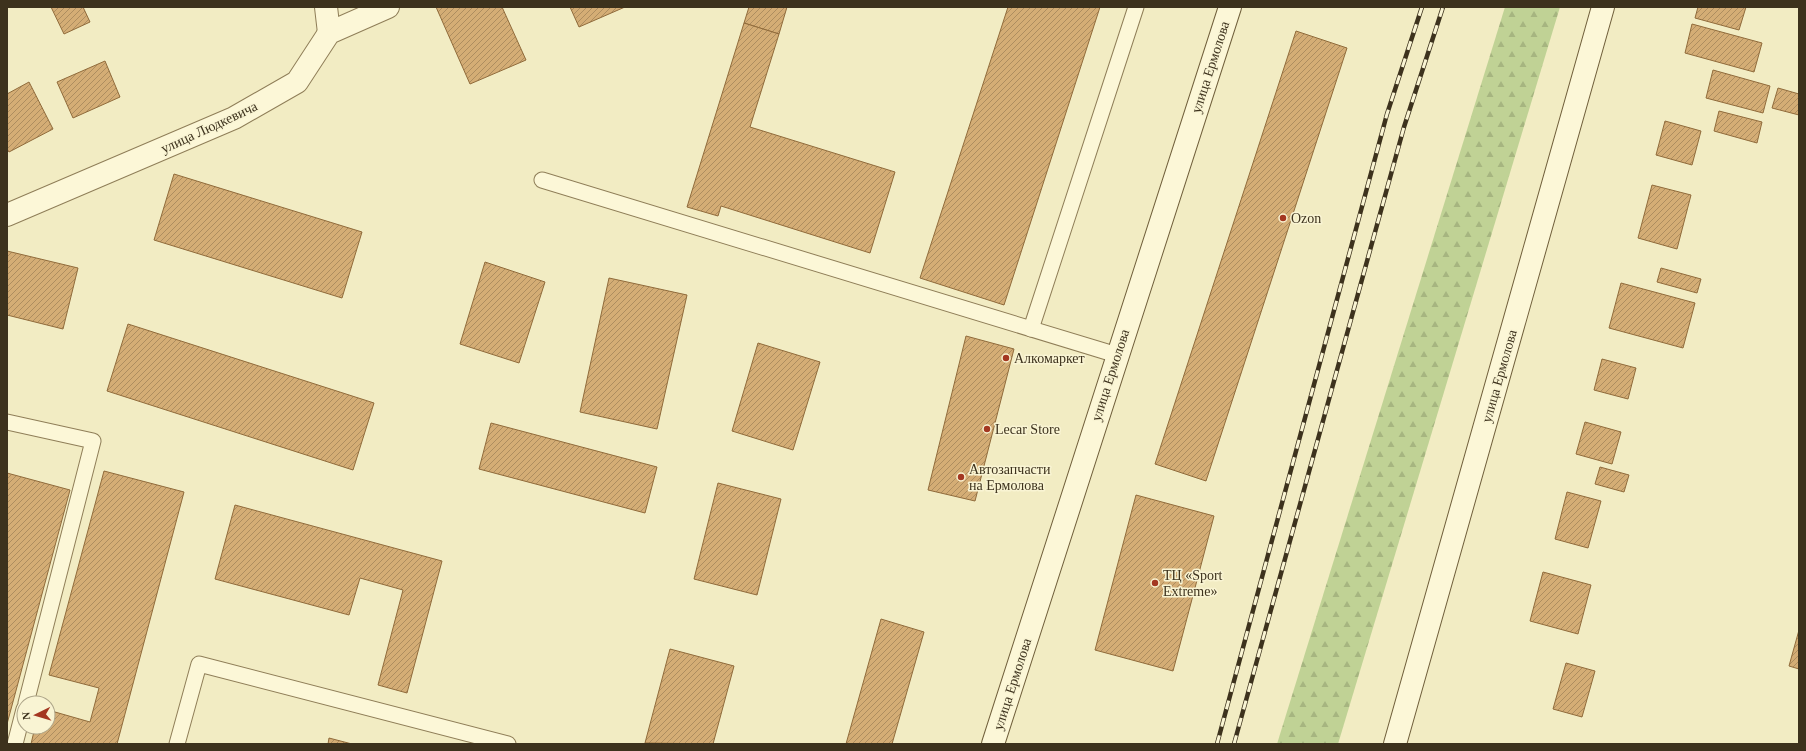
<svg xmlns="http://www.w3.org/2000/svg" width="1806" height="751" font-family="Georgia,serif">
  <defs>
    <pattern id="forest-firs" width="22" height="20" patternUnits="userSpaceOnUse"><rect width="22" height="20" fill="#c0d295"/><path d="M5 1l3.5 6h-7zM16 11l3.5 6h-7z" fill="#a6b580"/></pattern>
    <pattern id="building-hatch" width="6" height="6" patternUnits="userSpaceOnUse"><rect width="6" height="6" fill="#d4ad75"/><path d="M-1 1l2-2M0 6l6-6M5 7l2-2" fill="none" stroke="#ad8d5f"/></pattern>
  </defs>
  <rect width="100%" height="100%" fill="#f2ecc3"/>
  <path fill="url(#forest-firs)" d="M1505,7H1560L1338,744H1277Z"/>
  <g fill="url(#building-hatch)" stroke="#906b3b">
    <path d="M51,7H83L90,22L64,34Z"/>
    <path d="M436,7H502L526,60L470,84Z"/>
    <path d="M570,7H625L579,27Z"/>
    <path d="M749,7H787L779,34L744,23Z"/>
    <path d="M1008,7H1100L1004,305L920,278Z"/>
    <path d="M1698,7H1746L1739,30L1695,18Z"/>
    <path d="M744,23L779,34L750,127L895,172L870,253L721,206L718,216L687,207Z"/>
    <path d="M1692,24L1762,43L1754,72L1685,53Z"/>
    <path d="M1296,31L1347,48L1206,481L1155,464Z"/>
    <path d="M105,61L120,97L73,118L57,82Z"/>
    <path d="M1713,70L1770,86L1763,113L1706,98Z"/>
    <path d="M29,82L53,129L9,152L7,149V94Z"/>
    <path d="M1778,88L1799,94V115L1772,108Z"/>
    <path d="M1719,111L1762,122L1757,143L1714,131Z"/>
    <path d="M1665,121L1701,131L1692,165L1656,155Z"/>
    <path d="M174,174L362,232L342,298L154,240Z"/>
    <path d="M1652,185L1691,195L1677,249L1638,238Z"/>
    <path d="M7,251L78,268L63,329L7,315Z"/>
    <path d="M485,262L545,282L519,363L460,344Z"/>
    <path d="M1661,268L1701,279L1697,293L1657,282Z"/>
    <path d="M609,278L687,295L657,429L580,412Z"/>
    <path d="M1621,283L1695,303L1683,348L1609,328Z"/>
    <path d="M128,324L374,403L353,470L107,391Z"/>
    <path d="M966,336L1014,349L975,501L928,490Z"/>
    <path d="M758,343L820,362L793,450L732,431Z"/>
    <path d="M1602,359L1636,368L1628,399L1594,390Z"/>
    <path d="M1585,422L1621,432L1612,464L1576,454Z"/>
    <path d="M491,423L657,467L645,513L479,469Z"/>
    <path d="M1600,467L1629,475L1624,492L1595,484Z"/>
    <path d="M104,471L184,492L117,744H31L35,727H48V710L90,722L99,688L49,675Z"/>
    <path d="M7,473L70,490L7,724Z"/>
    <path d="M718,483L781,499L757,595L694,579Z"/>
    <path d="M1567,492L1601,501L1588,548L1555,539Z"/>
    <path d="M1136,495L1214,516L1173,671L1095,650Z"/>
    <path d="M235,505L442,561L407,693L378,685L403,590L360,578L349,615L215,579Z"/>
    <path d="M1543,572L1591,585L1578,634L1530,621Z"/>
    <path d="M881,619L924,632L892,744H846Z"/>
    <path d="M1799,630V669L1789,666Z"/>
    <path d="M670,649L734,666L713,744L645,743Z"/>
    <path d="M1566,663L1595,671L1582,717L1553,709Z"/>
    <path d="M329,738L352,744H328Z"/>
  </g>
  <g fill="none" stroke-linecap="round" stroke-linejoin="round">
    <g stroke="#8f7e58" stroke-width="17">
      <g id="lane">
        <path d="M542,180L1117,355"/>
        <path d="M1031,329L1136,7"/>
        <path d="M7,422L93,441L26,703"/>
        <path d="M15,744L24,709"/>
        <path d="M177,744L199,664L508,744"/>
      </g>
    </g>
    <g stroke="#8f7e58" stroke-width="24">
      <g id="street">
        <path d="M326,7L329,33"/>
        <path d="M7,215L234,118L297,82L329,33L388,7"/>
      </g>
    </g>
    <g stroke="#705f3b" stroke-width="24">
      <g id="secondary">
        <path d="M993,744L1230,7"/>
        <path d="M1395,744L1603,7"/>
      </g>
    </g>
    <use href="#lane" stroke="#fcf7d7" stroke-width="15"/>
    <use href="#street" stroke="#fcf7d7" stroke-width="22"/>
    <use href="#secondary" stroke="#fcf7d7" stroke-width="22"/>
    <g stroke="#3d321d" stroke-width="4.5">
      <g id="rail">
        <path d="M1217,744L1387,114L1422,7"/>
        <path d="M1234,744L1404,127L1443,7"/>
      </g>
    </g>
    <use href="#rail" stroke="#f9f4d3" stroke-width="3" stroke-dasharray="9" stroke-linecap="butt"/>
  </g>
  <g fill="#a43721" stroke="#f9f4d3" stroke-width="1.5">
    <circle cx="1283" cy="218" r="4"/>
    <circle cx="1006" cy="358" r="4"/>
    <circle cx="987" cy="429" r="4"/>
    <circle cx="961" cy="477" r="4"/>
    <circle cx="1155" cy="583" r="4"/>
  </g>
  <g text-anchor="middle" stroke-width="3" stroke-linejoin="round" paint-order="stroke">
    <g font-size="14" fill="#3d321d" stroke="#f9f4d3">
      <text transform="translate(1210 67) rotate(-72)" y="5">улица Ермолова</text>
      <text transform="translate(209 127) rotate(-25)" y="5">улица Людкевича</text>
      <text transform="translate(1110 375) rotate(-72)" y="5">улица Ермолова</text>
      <text transform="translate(1499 376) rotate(-74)" y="5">улица Ермолова</text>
      <text transform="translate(1012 684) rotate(-72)" y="5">улица Ермолова</text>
    </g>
    <g font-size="14" fill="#3d321d" stroke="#f9f4d3" text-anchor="start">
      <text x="1291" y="223">Ozon</text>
      <text x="1014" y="363">Алкомаркет</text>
      <text x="995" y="434">Lecar Store</text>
      <text x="969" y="474">Автозапчасти<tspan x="969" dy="16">на Ермолова</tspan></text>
      <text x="1163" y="580">ТЦ «Sport<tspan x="1163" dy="16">Extreme»</tspan></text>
    </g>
  </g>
  <rect width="1806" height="751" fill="none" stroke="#3d321d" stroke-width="16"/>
  <g transform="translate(36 715) rotate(265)"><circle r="19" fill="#f9f4d3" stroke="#aea68a"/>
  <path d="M0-3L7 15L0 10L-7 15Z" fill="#a43721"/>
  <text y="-6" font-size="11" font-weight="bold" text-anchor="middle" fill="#3d321d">N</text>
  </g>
</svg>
